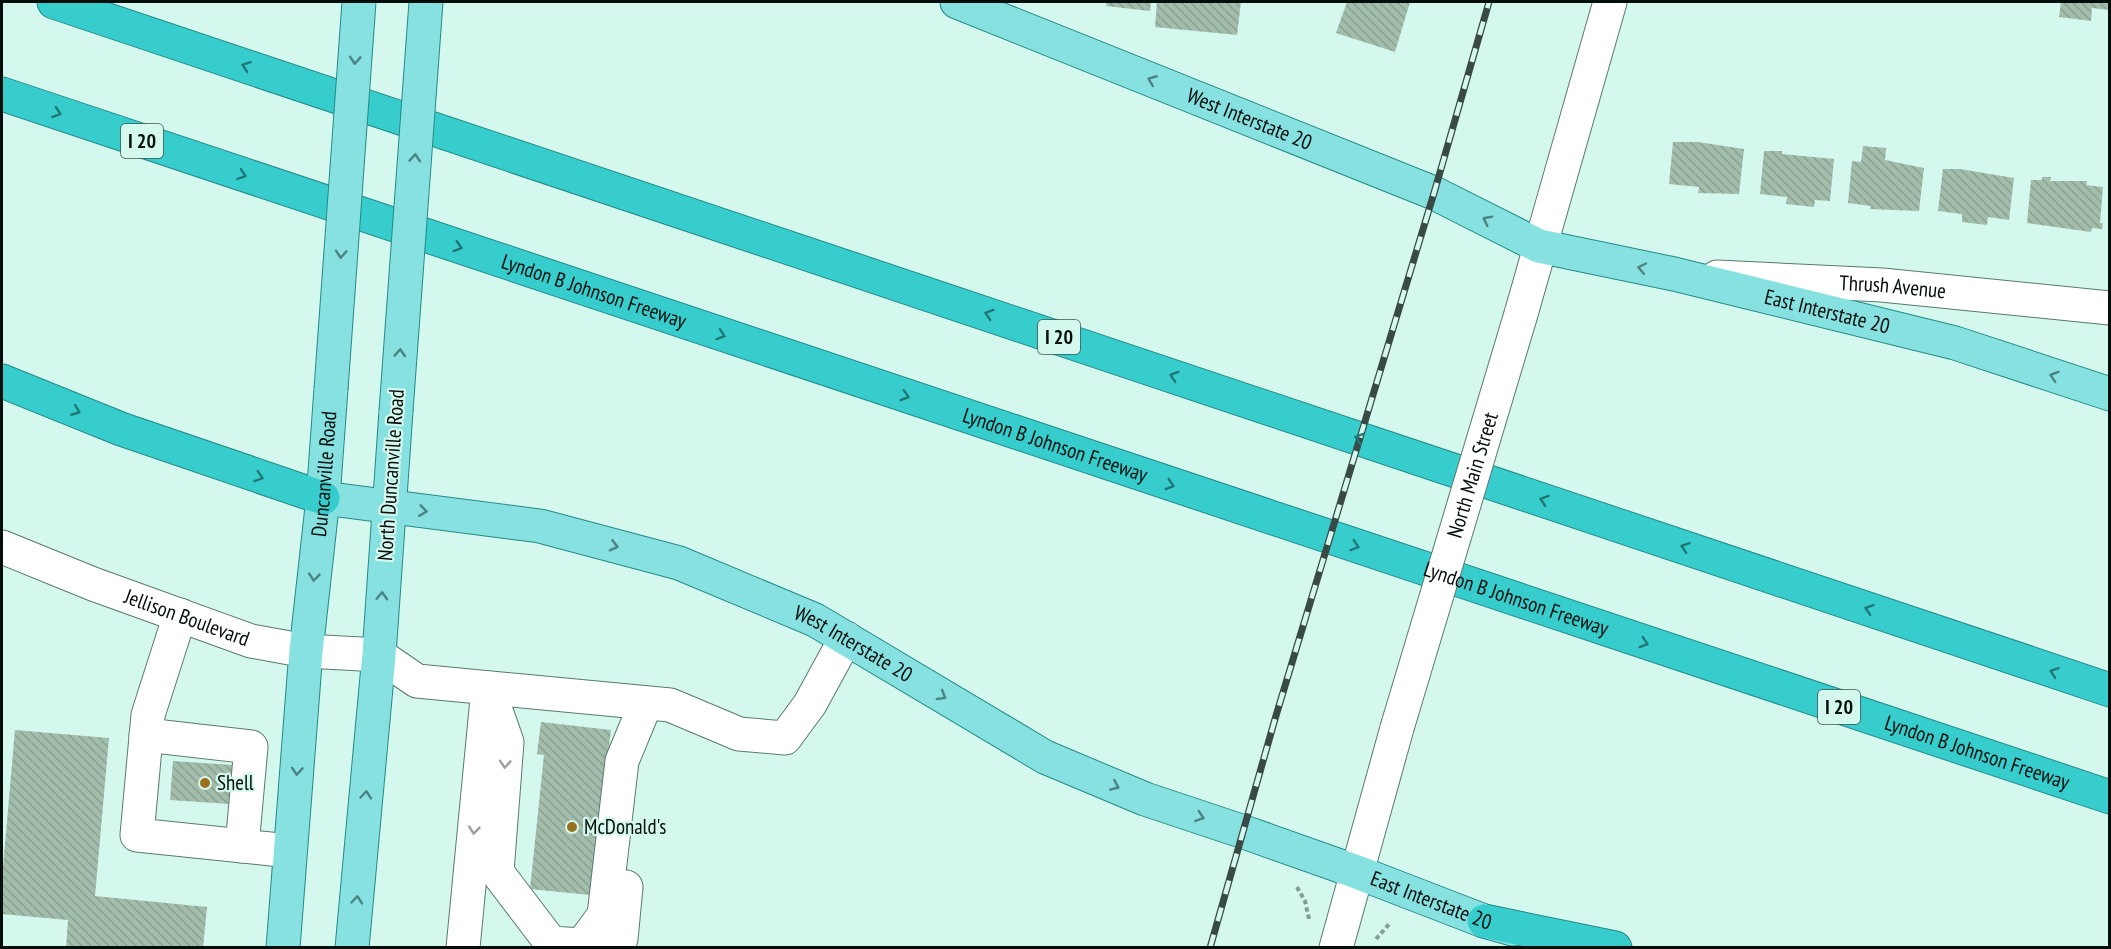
<svg xmlns="http://www.w3.org/2000/svg" width="2111" height="949" font-family="'PT Sans Narrow',sans-serif">
  <defs>
    <pattern id="building-back-hatch" width="6" height="6" patternUnits="userSpaceOnUse" patternTransform="scale(1.5)"><rect width="6" height="6" fill="#a2bdab"/><path d="M-1 5l2 2M0 0l6 6M5-1l2 2" fill="none" stroke="#8aa192"/></pattern>
  </defs>
  <rect width="100%" height="100%" fill="#d4f8ed"/>
  <g fill="url(#building-back-hatch)">
    <path d="M1107,2H1151L1150,11L1106,6Z"/>
    <path d="M1157,2H1241L1237,35L1155,27Z"/>
    <path d="M1347,2H1410L1395,52L1336,33Z"/>
    <path d="M2061,2H2110V10L2092,8L2091,21L2059,17Z"/>
    <path d="M1673,142H1698L1744,149L1739,194L1698,193L1699,187L1669,184Z"/>
    <path d="M1863,146L1886,148L1885,160L1924,168L1919,211L1870,209L1871,206L1848,203L1852,161L1861,162Z"/>
    <path d="M1764,151H1782V154L1834,159L1830,201L1815,200L1814,207L1786,204L1787,197L1760,194Z"/>
    <path d="M1943,169H1960L2014,178L2009,220L1988,217L1987,225L1962,222V214L1938,211Z"/>
    <path d="M2042,177H2051L2050,181H2087L2086,185L2103,187L2100,223H2103L2102,229L2092,228L2091,232L2027,223L2031,180H2042Z"/>
    <path d="M541,722L611,730L607,764L600,896L530,889L544,755L537,754Z"/>
    <path d="M15,730L109,738L95,896L207,907L203,948H66L68,920L2,914V878Z"/>
    <path d="M173,761L233,765L230,804L170,800Z"/>
  </g>
  <g fill="none" stroke-linecap="round" stroke-linejoin="round">
    <g stroke="#59796f" stroke-width="35">
      <g id="minor">
        <path id="s1" d="M1717,277L1882,285L2110,308"/>
        <path d="M1521,314L1610,2"/>
        <path id="s2" d="M2,547L93,584L251,641L306,651L379,655L417,681L670,705L739,734L785,738L810,704L846,638"/>
        <path d="M180,615L148,715L137,835L290,851"/>
        <path d="M488,688L507,742L497,872L551,943L582,945L604,915L622,761L646,703"/>
        <path d="M146,735L251,747L242,846"/>
        <path d="M463,948L487,699"/>
        <path d="M613,948L621,939L626,887"/>
        <path d="M1336,948L1397,728"/>
      </g>
    </g>
    <g stroke="#248a88" stroke-width="35">
      <g id="major">
        <path id="s3" d="M957,2L1434,193L1539,246L1674,274L1955,343L2110,394"/>
        <path id="s4" d="M323,498L540,526L679,563L815,620L1045,757L1145,799L1244,832L1357,872L1484,921L1512,929"/>
        <path id="s5" d="M283,948L306,651L323,498L331,389"/>
        <path d="M352,948L379,655L396,411"/>
      </g>
    </g>
    <g stroke="#248a88" stroke-width="35">
      <g id="highway">
        <path d="M54,2L2110,690"/>
        <path id="s6" d="M2,94L2110,797"/>
        <path d="M2,381L121,429L323,498"/>
        <path d="M1484,921L1615,948"/>
      </g>
    </g>
    <g stroke="#849e96" stroke-width="4" stroke-dasharray="4.5 3" stroke-linecap="butt">
      <path d="M1297,887L1305,901L1309,919"/>
      <path d="M1376,939L1390,923"/>
    </g>
    <use href="#minor" stroke="#fff" stroke-width="33"/>
    <use href="#major" stroke="#86e1e0" stroke-width="33"/>
    <use href="#highway" stroke="#36cdcc" stroke-width="33"/>
    <g stroke="#394a45" stroke-width="7">
      <path id="rail" d="M1210,948L1275,719L1434,193L1489,2"/>
    </g>
    <use href="#rail" stroke="#d4f8ed" stroke-width="4.5" stroke-dasharray="14" stroke-linecap="butt"/>
    <g stroke="#59796f" stroke-width="35" stroke-linecap="butt">
      <g id="minor-bridge">
        <path id="s7" d="M1397,728L1521,314"/>
      </g>
    </g>
    <g stroke="#248a88" stroke-width="35" stroke-linecap="butt">
      <g id="major-bridge">
        <path d="M331,389L359,2"/>
        <path d="M396,411L426,2"/>
      </g>
    </g>
    <use href="#minor-bridge" stroke="#fff" stroke-width="33"/>
    <use href="#major-bridge" stroke="#86e1e0" stroke-width="33"/>
  </g>
  <defs><path id="oneway-chevron" d="M-2-3.5L2.5 0L-2 3.5" fill="none" stroke-width="1.6" stroke-linecap="round" stroke-linejoin="round" transform="scale(1.5)"/></defs>
  <g stroke="#4c8280">
    <use href="#oneway-chevron" transform="translate(355 60) rotate(94)"/>
    <use href="#oneway-chevron" transform="translate(1152 80) rotate(-158)"/>
    <use href="#oneway-chevron" transform="translate(415 158) rotate(-86)"/>
    <use href="#oneway-chevron" transform="translate(1487 220) rotate(-153)"/>
    <use href="#oneway-chevron" transform="translate(341 254) rotate(94)"/>
    <use href="#oneway-chevron" transform="translate(1642 268) rotate(-168)"/>
    <use href="#oneway-chevron" transform="translate(400 353) rotate(-86)"/>
    <use href="#oneway-chevron" transform="translate(2054 376) rotate(-162)"/>
    <use href="#oneway-chevron" transform="translate(423 511) rotate(8)"/>
    <use href="#oneway-chevron" transform="translate(614 546) rotate(15)"/>
    <use href="#oneway-chevron" transform="translate(314 577) rotate(96)"/>
    <use href="#oneway-chevron" transform="translate(382 596) rotate(-87)"/>
    <use href="#oneway-chevron" transform="translate(942 696) rotate(31)"/>
    <use href="#oneway-chevron" transform="translate(297 771) rotate(94)"/>
    <use href="#oneway-chevron" transform="translate(1115 786) rotate(23)"/>
    <use href="#oneway-chevron" transform="translate(366 795) rotate(-85)"/>
    <use href="#oneway-chevron" transform="translate(1200 817) rotate(19)"/>
    <use href="#oneway-chevron" transform="translate(357 900) rotate(-85)"/>
  </g>
  <g stroke="#207775">
    <use href="#oneway-chevron" transform="translate(246 66) rotate(-161)"/>
    <use href="#oneway-chevron" transform="translate(57 113) rotate(19)"/>
    <use href="#oneway-chevron" transform="translate(242 175) rotate(19)"/>
    <use href="#oneway-chevron" transform="translate(458 247) rotate(18)"/>
    <use href="#oneway-chevron" transform="translate(989 314) rotate(-162)"/>
    <use href="#oneway-chevron" transform="translate(721 335) rotate(18)"/>
    <use href="#oneway-chevron" transform="translate(1174 376) rotate(-162)"/>
    <use href="#oneway-chevron" transform="translate(905 396) rotate(18)"/>
    <use href="#oneway-chevron" transform="translate(76 411) rotate(22)"/>
    <use href="#oneway-chevron" transform="translate(1359 438) rotate(-162)"/>
    <use href="#oneway-chevron" transform="translate(259 477) rotate(18)"/>
    <use href="#oneway-chevron" transform="translate(1170 485) rotate(18)"/>
    <use href="#oneway-chevron" transform="translate(1544 500) rotate(-162)"/>
    <use href="#oneway-chevron" transform="translate(1355 546) rotate(18)"/>
    <use href="#oneway-chevron" transform="translate(1685 547) rotate(-161)"/>
    <use href="#oneway-chevron" transform="translate(1869 609) rotate(-161)"/>
    <use href="#oneway-chevron" transform="translate(1644 643) rotate(18)"/>
    <use href="#oneway-chevron" transform="translate(2054 672) rotate(-161)"/>
  </g>
  <g stroke="#9b9f9d">
    <use href="#oneway-chevron" transform="translate(505 764) rotate(94)"/>
    <use href="#oneway-chevron" transform="translate(474 830) rotate(96)"/>
  </g>
  <g fill="#9a721f" stroke="#d4f8ed" stroke-width="2">
    <circle cx="205" cy="783" r="6"/>
    <circle cx="572" cy="827" r="6"/>
  </g>
  <g text-anchor="middle" stroke-width="4.5" stroke-linejoin="round" paint-order="stroke">
    <g fill="#d4f8ed" stroke="#42544f" stroke-width="1.5">
      <rect x="121" y="124" width="42" height="34" rx="4.5"/>
      <rect x="1038" y="320" width="42" height="34" rx="4.5"/>
      <rect x="1818" y="690" width="42" height="34" rx="4.5"/>
    </g>
    <g font-size="20" font-weight="bold" fill="#040e0b">
      <text x="142" y="148">I 20</text>
      <text x="1059" y="344">I 20</text>
      <text x="1839" y="714">I 20</text>
    </g>
    <g font-size="21" fill="#040e0b" stroke="#d4f8ed">
      <text dy="7" stroke="none"><textPath href="#s3" startOffset="315">West Interstate 20</textPath></text>
      <text dy="7" stroke="none"><textPath href="#s1" startOffset="176">Thrush Avenue</textPath></text>
      <text dy="7" stroke="none"><textPath href="#s6" startOffset="624">Lyndon B Johnson Freeway</textPath></text>
      <text dy="7" stroke="none"><textPath href="#s3" startOffset="927">East Interstate 20</textPath></text>
      <text dy="7" stroke="none"><textPath href="#s6" startOffset="1110">Lyndon B Johnson Freeway</textPath></text>
      <text dy="7" stroke="none"><textPath href="#s7" startOffset="264">North Main Street</textPath></text>
      <text dy="7" stroke="none"><textPath href="#s5" startOffset="476">Duncanville Road</textPath></text>
      <text transform="translate(391 475) rotate(-86)" y="7">North Duncanville Road</text>
      <text dy="7" stroke="none"><textPath href="#s6" startOffset="1596">Lyndon B Johnson Freeway</textPath></text>
      <text dy="7" stroke="none"><textPath href="#s2" startOffset="198">Jellison Boulevard</textPath></text>
      <text dy="7" stroke="none"><textPath href="#s4" startOffset="555">West Interstate 20</textPath></text>
      <text dy="7" stroke="none"><textPath href="#s6" startOffset="2082">Lyndon B Johnson Freeway</textPath></text>
      <text dy="7" stroke="none"><textPath href="#s4" startOffset="1190">East Interstate 20</textPath></text>
    </g>
    <g font-size="21" fill="#040e0b" stroke="#d4f8ed" text-anchor="start">
      <text x="217" y="790">Shell</text>
      <text x="584" y="834">McDonald's</text>
    </g>
  </g>
  <rect width="2111" height="949" fill="none" stroke="#040e0b" stroke-width="6"/>
</svg>
